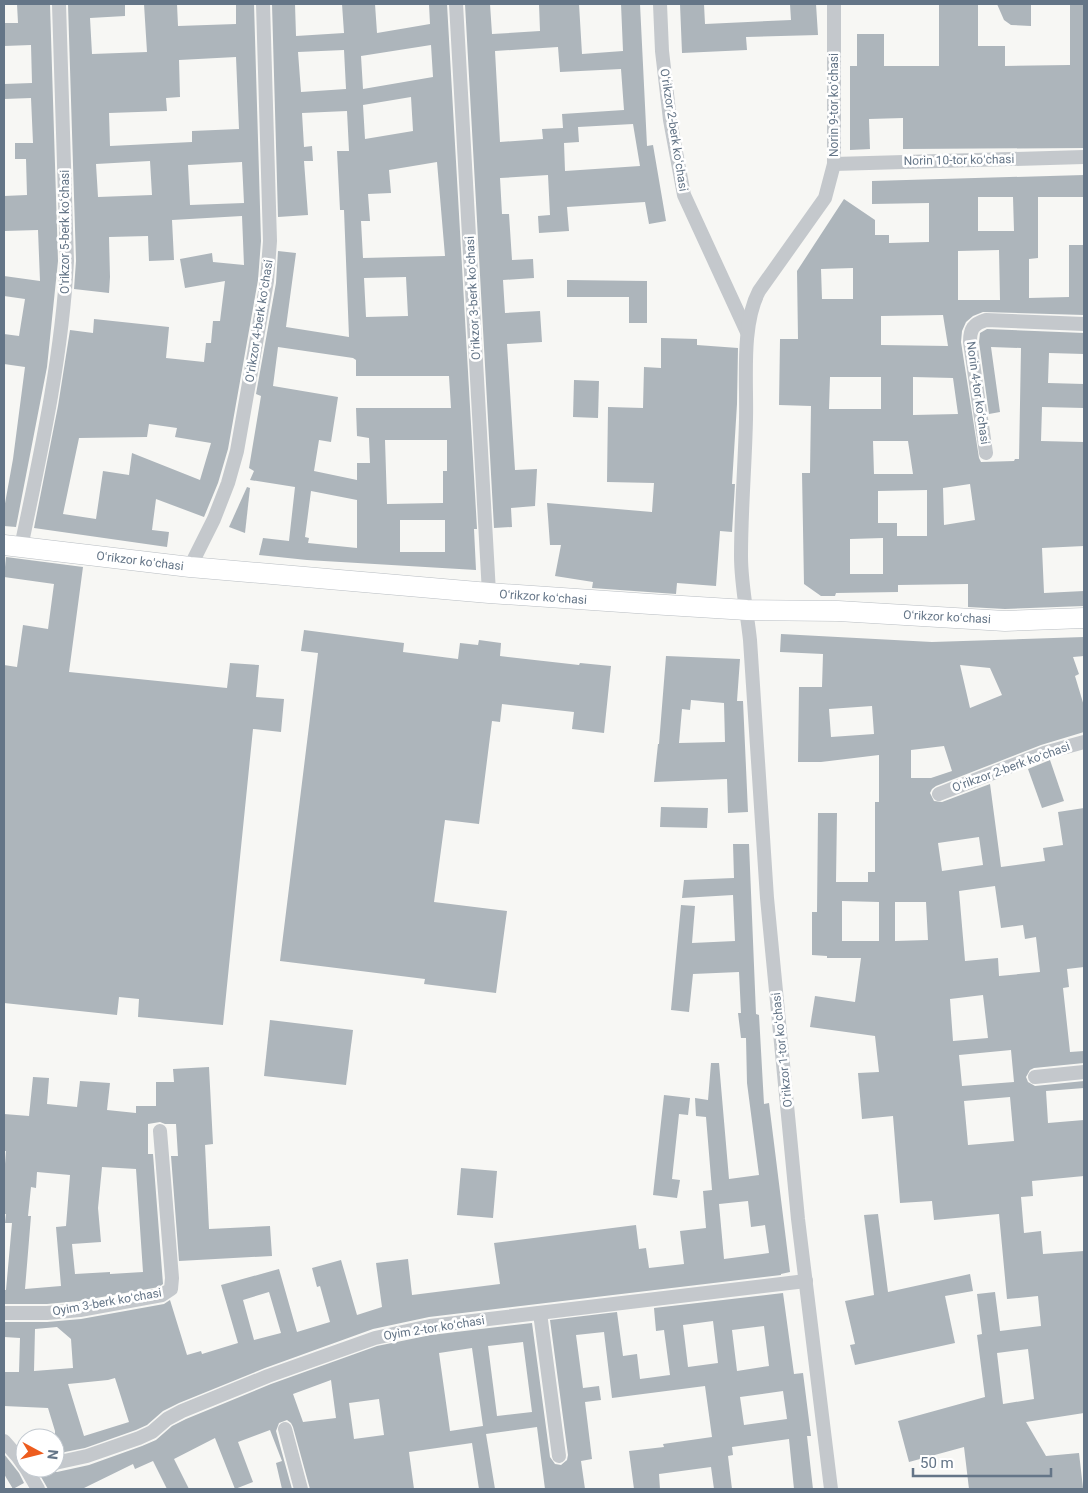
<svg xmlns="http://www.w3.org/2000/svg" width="1088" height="1493" font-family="Roboto,sans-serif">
  <rect width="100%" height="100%" fill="#f7f7f4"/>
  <g fill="#adb5bb" fill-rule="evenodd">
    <path d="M17,4H50L58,261L47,367L16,527L4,526V509L13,459L25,367L4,364V334L19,336L25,299L4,296V276L40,281L38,230L4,231V196L27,195L26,159H15V143H33L31,98L4,99V84L32,83L31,45L4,46V23H18Z"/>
    <path d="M68,4H125V16L90,18L92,54L147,52L144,4H177L178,26L236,24V4H254L261,241L258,280L228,449L218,483L204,517L156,499L152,530L169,532L167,547L34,528L58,406L70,330L93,333L94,319L169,327L166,358L204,362L206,343H211L213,321H220L225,281L185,288L180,259L212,253L213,262L244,265L242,216L172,220L174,260L149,261L148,236L109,237L110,277L109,293L74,289L76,261ZM236,57L239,129L192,131V142L110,146L109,113L167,111L166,98L180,97L179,60ZM150,161L152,195L98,197L96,164ZM242,162L244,203L190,205L188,165ZM149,424L177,428L175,437L211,443L200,480L132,453L129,475L103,471L96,519L63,514L79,438L147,437Z"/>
    <path d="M272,4H295L296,36L344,33L342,4H375L377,33L430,24L429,4H447L477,529H474L476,570L307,560L259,555L263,538L289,541L295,487L250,480L254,471L249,468L261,396L256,394L276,283L278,251L296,253L286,327L349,337L344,210H340L337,151H349L347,111L302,113L304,147L312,146L313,161H304L308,215L278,217ZM431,45L433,77L363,89L361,56ZM344,50L346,89L301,92L298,52ZM411,97L413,131L365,139L363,105ZM437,162L445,256L363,258L361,221H370L368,194L391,193L389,170ZM406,277L408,316L366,317L364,278ZM278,347L353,358L356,360V376H449L451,408H356L357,436L369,438L370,463H357V480L314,471L319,440L331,442L338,397L273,386ZM385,440H447V471H443V503L387,504ZM311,491L357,500V548L308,543L309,538L305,537ZM400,520H445V552H400Z"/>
    <path d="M465,4H490L492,34L540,31L539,4H579L582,54L623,51L621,4H640L647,146L653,145L666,221L649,224L645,202L567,207L569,231L539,233L538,216L550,215L548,175L500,178L502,214H509L512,260L533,259L534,278L503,280L505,313L540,311L542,342L507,344L515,470L537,469L535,506L511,508L512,527L494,528ZM558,47L560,72L621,69L624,110L562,114L563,128L542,129L543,139L500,142L495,51ZM633,124L640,166L565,171L564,143L579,142L578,127Z"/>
    <path d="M680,4H704L705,24L791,20L790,4H816L818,35L746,37L747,50L682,53Z"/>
    <path d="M939,4H978V46H1005V66L1070,65V4H1084V148L903,149V118L869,119L870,149L850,150V66H857V34H884V66H939Z"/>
    <path d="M997,4H1031V26L1011,25L1004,20Z"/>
    <path d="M1084,175V197H1038V258L1029,259V298L1069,297V245H1084V315L983,312L973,316L966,322L962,331L961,342L979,458L981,462L1014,461L1015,459H1019L1021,348L991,347L1000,412L989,414L979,342L980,333L987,329L1084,333V354L1049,353L1048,383L1084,384V408L1042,407L1041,441L1084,442V546L1042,548L1044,593L1084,591V606L1005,609L968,607V584L898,585V592L836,593L835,596H821L804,584L802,473H810L811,406L779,405L780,339H798L797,271L844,199L875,220V235H889V243L929,242V203L872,204V181ZM978,197H1013L1014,231H978ZM999,250L1000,300H958V251ZM853,268V299H822L821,269ZM943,315L948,346L881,345V316ZM830,377H881V409H829ZM913,377L953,378L958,414L913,415ZM873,441H908L913,474H874ZM970,484L975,520L944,525L943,488ZM927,490V536H897V523H878V491ZM883,538V574H850V539Z"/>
    <path d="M567,280L647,281V323H629V297H567Z"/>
    <path d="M661,338L697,339V345L738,348L737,404L732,484H735L732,532L720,531L716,586L677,583L676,594L592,588L593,582L555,576L561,545H550L547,503L652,512L654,483L607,482L608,407L643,408L644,367L661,368Z"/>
    <path d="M574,380L599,381L598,418L573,417Z"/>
    <path d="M247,487L250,488L245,533L229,527Z"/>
    <path d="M6,557L83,567L69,672L227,688L230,663L259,665L256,697L284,699L281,732L253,729L223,1025L138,1017L139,999L119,997L117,1015L4,1003V665L17,667L23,625L48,629L54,584L4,577Z"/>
    <path d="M304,630L404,643L403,652L458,659L460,643L478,645L479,640L501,643L500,656L579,665L580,663L611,666L604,733L572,729L574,712L502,704L500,722L492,721L479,824L445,820L434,902L507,911L496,993L424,984L425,979L280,961L318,653L301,651Z"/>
    <path d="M781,634L932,642L1084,637V656L1073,657L1079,674L1075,676L1084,706V732L1041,745L936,786L932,789L930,793L934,801L942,802L990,784L1001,867L1045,861L1043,848L1063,845L1058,812L1084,808V967L1067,969L1069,987L1063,988L1070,1052L1084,1051V1063L1034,1068L1030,1070L1026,1077L1028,1082L1035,1086L1084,1081V1088L1046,1091L1048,1123L1084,1120V1176L1032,1181L1033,1196L1021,1197L1024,1233L1041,1231L1043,1254L1084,1251V1413L1026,1422L1046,1456L1079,1453L1083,1488L969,1489L964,1447L909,1462L898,1421L985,1397L977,1335L982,1334L977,1294L995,1292L1000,1331L1041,1326L1038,1296L1007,1299L999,1214L934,1220L932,1201L900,1203L893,1116L862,1119L858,1073L879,1072L875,1036L810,1027L815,996L855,1002L861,958H827V956L812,955V912H817L818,813H837L836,882H868V872H875V802H879V755L821,762H798L799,687H822L823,654L780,652ZM960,665L990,668L1002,695L970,708ZM872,706L874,734L831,737L829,709ZM944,746L952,771L931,778H911V750ZM979,837L983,865L942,871L938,843ZM995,886L1001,928L1023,925L1025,939L1036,937L1040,972L999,976L998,958L965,961L959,891ZM842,901L879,902V941H842ZM895,902H926L928,940L895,941ZM983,995L988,1038L953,1041L950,999ZM1011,1050L1014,1082L962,1086L959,1055ZM1010,1097L1014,1141L968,1145L964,1101ZM1028,1349L1034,1399L1003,1404L997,1353Z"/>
    <path d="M666,656L740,659L737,701H743L748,812L728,813L727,779L654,782L658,744H659ZM691,700L724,703L725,742L679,743L682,709L690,710Z"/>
    <path d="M1050,760L1064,801L1042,808L1028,769Z"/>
    <path d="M661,807L708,808L707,828L660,827Z"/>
    <path d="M733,844H749L756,1014L759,1015L764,1104L769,1103L790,1272L781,1274V1275L429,1317L373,1329L265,1368L179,1403L163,1411L147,1425L136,1430L85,1448L55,1454V1431L48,1408L4,1406V1372H19L20,1338L4,1337V1322H47L81,1319L164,1304L170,1300L187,1355L201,1351L202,1354L238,1343L221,1285L279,1269L297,1332L330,1322L320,1286L317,1287L312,1268L341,1260L357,1315L382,1307L376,1263L408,1259L412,1295L500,1284L494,1243L636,1225L639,1249L646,1248L649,1268L684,1264L680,1231L706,1228L703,1191L712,1190L706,1117L696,1116L695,1098L708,1100L711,1063H719L729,1179L759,1175L747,1083L746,1038H741L738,1013H741L739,972L693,974L689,1012L671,1010L681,905L695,906L692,943L735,941L733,895L682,898L684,880L734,878ZM748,1201L751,1227L765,1225L769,1253L724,1259L719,1204ZM269,1292L281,1333L254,1340L243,1300ZM57,1327L71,1339L73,1368L34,1371L35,1329ZM115,1378L129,1422L84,1436L68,1384L108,1380Z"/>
    <path d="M270,1020L353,1030L346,1085L264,1076Z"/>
    <path d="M209,1067L213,1144L205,1145L209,1229L270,1226L272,1256L179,1261L171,1156H178L176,1124H165L160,1122L148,1124V1154H153L163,1284L159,1287L79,1301L47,1304H4V1290H6L12,1223H5L6,1214H4V1177L6,1151H4V1114L29,1116L33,1077L49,1078L47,1104L77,1107L80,1081L110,1083L107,1110L136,1113V1106H156V1082H174L173,1069ZM102,1167L136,1169L143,1272L110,1274V1272L75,1274L72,1244L101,1242L98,1208ZM37,1172L70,1175L66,1226L56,1227L61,1286L25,1289L31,1216H28L31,1187L36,1188Z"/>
    <path d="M664,1095L690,1098L688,1115L679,1114L672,1179L680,1180L677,1198L653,1195Z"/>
    <path d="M461,1168L497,1171L493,1218L457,1215Z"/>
    <path d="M878,1214L888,1292L970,1274L973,1291L945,1296L955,1343L855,1365L850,1345L855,1344L845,1301L874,1295L864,1215Z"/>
    <path d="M783,1293L794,1374L803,1373L811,1436H807L813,1489H794L789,1439L732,1447L733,1455L728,1456L732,1489H714L711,1467L659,1474L660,1489H634L629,1451L664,1447L663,1444L712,1437L705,1386L612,1398L604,1332L576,1335L583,1388L599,1386L601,1400L585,1402L592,1459L581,1461L585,1489H545L537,1427L486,1434L495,1489H479L472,1443L409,1452L414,1489H310L293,1427L291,1423L287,1420L279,1423L276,1431L292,1489H282L276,1463L282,1461L270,1430L238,1442L253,1482L235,1489L215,1438L174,1459L189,1489H167L153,1461L135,1469L133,1464L82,1489H48L40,1475L52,1471L57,1472L89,1465L142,1446L156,1440L172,1426L186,1419L271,1384L377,1346L431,1335L532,1323L550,1457L555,1464L561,1465L567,1460L568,1455L550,1320L617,1312L623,1356L637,1354L640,1379L670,1375L664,1330L656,1331L654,1308ZM713,1321L718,1363L688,1367L683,1325ZM764,1326L769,1366L737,1371L732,1330ZM523,1342L532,1412L497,1416L488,1346ZM472,1348L483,1426L450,1431L439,1353ZM331,1380L336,1418L303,1422L293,1394ZM783,1391L787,1419L744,1425L740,1397ZM379,1399L384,1435L354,1439L349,1403Z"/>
    <path d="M4,1454L19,1473L24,1483L13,1489L4,1474Z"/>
  </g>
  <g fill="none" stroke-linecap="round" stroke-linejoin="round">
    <g stroke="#b8bdc2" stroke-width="21">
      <path id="secondary" d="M4,545L190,567L489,593L650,604L747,610L838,611L1005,621L1084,618"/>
    </g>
    <g stroke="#c4c8cc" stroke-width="14">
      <path d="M456,4L489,593"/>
      <path d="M660,4L662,51L670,120L684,195L747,332"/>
      <path d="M834,164L1084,157"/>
      <path d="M986,453L970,342C970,329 973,324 986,320L1084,324"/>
      <path d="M21,547C41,452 62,357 67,261L59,4"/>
      <path d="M190,567L214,519L228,483L237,451L267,281L270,241L263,4"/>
      <path d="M939,794L1044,753L1084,742"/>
      <path d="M1035,1077L1084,1072"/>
      <path d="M4,1313H47L80,1310L162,1295L171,1289L172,1278L160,1131"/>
      <path d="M540,1313L559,1456"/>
      <path d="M285,1429L301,1489"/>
      <path d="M4,1441L18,1457L25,1467"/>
      <path d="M55,1463L87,1456L139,1438L152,1432L167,1419L182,1411L268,1376L375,1338L430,1326L806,1281"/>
      <path d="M26,1468L38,1489"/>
      <path d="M831,1489L798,1219L767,898L750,640C747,612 741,584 741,556C741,510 745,465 746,419C747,380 741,325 759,291L825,198L834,164V4"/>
    </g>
    <use href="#secondary" stroke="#fff" stroke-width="20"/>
  </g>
  <g text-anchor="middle" stroke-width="5" stroke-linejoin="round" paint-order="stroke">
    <g font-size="12" fill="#647587" stroke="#fff">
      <text transform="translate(834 105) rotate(-90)" y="4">Norin 9-tor koʻchasi</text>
      <text transform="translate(674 130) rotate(81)" y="4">Oʻrikzor 2-berk koʻchasi</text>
      <text transform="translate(959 160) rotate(-1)" y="4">Norin 10-tor koʻchasi</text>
      <text transform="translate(65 232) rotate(-90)" y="4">Oʻrikzor 5-berk koʻchasi</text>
      <text transform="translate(473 298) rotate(-93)" y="4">Oʻrikzor 3-berk koʻchasi</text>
      <text transform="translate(259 321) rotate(-81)" y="4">Oʻrikzor 4-berk koʻchasi</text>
      <text transform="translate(978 393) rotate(82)" y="4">Norin 4-tor koʻchasi</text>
      <text transform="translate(140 561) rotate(7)" y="4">Oʻrikzor koʻchasi</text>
      <text transform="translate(543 597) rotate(4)" y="4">Oʻrikzor koʻchasi</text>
      <text transform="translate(947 617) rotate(3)" y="4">Oʻrikzor koʻchasi</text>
      <text transform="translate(1011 767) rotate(-20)" y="4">Oʻrikzor 2-berk koʻchasi</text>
      <text transform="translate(782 1050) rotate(-96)" y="4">Oʻrikzor 1-tor koʻchasi</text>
      <text transform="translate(107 1302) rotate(-10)" y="4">Oyim 3-berk koʻchasi</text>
      <text transform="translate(434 1328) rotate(-9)" y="4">Oyim 2-tor koʻchasi</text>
    </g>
  </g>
  <rect width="1088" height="1493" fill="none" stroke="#647587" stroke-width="10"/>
  <g transform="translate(40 1453) rotate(97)"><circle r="24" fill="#ffffff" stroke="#c1c8cf"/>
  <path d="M0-4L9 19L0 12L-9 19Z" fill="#ed5c1e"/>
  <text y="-8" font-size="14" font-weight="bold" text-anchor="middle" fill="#647587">N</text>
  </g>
  <path d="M913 1468v8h138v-8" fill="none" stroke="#647587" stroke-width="2.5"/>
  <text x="920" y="1468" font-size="15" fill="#647587" stroke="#ffffff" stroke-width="4" paint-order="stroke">50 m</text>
</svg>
